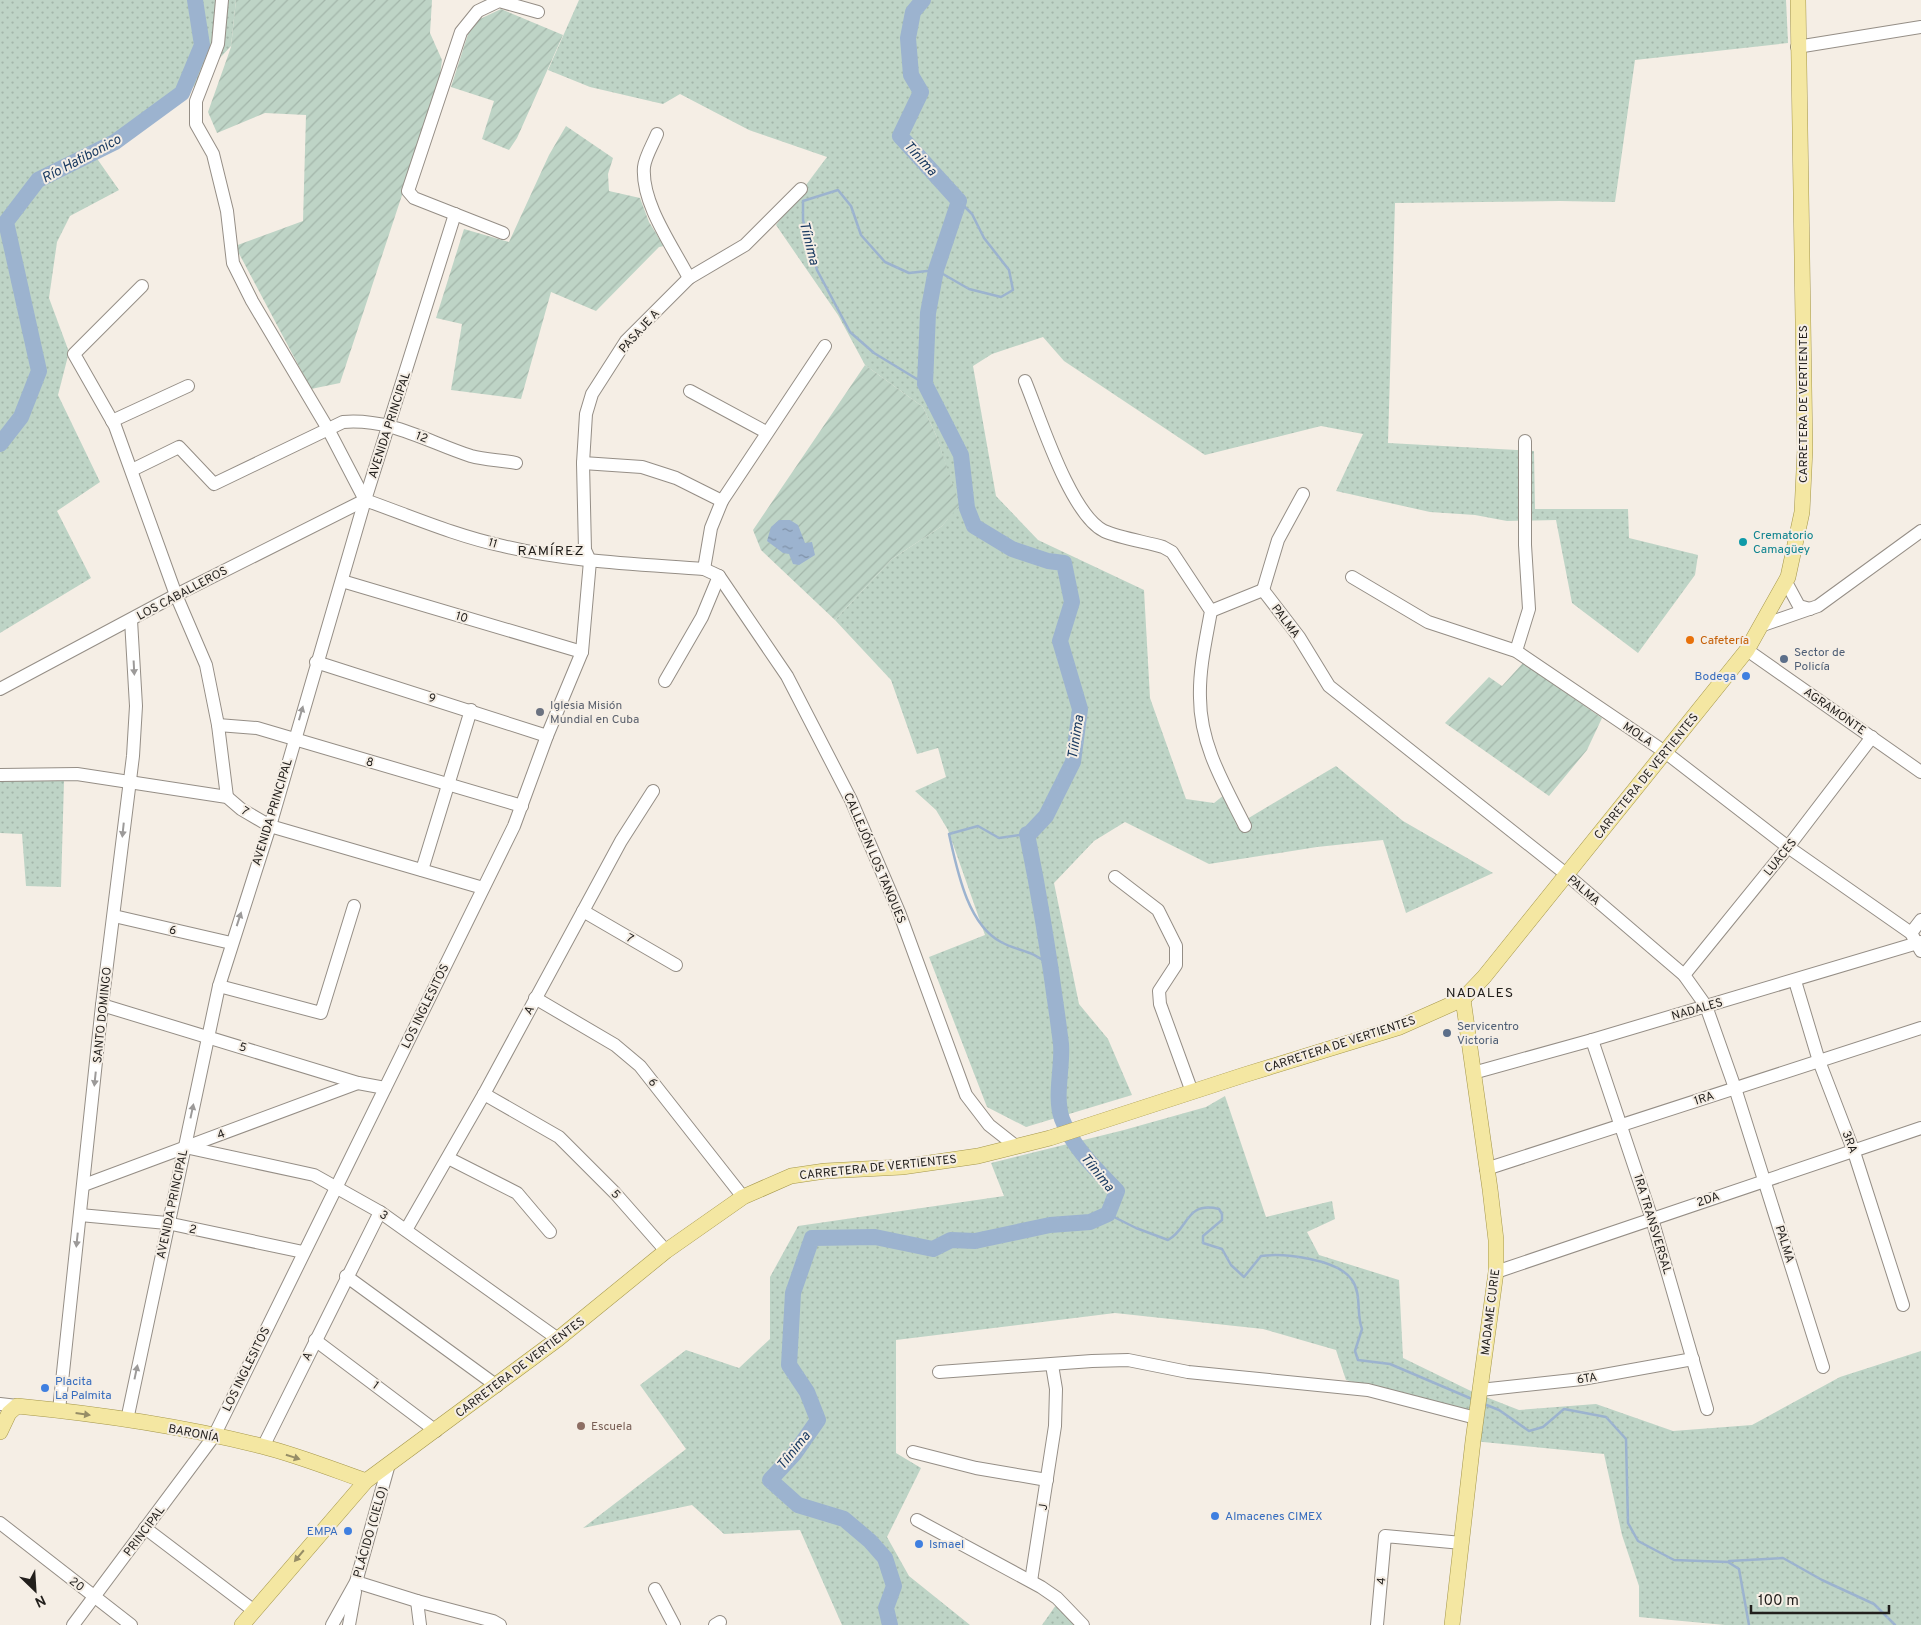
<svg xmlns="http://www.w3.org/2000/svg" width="1921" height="1625" font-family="Overpass,sans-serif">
  <defs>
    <pattern id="grass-dots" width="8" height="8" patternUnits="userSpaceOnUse" patternTransform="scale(1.25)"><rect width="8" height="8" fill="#bed4c6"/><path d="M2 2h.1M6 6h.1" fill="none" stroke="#a3b6aa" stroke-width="1.8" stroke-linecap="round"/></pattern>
    <pattern id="garden-furrows" width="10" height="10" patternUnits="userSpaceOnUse" patternTransform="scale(1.25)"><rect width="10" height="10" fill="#bed4c6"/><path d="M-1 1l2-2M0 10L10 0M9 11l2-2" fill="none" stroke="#a3b6aa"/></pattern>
    <pattern id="water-ripples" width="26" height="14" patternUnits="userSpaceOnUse" patternTransform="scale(1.25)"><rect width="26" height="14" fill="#9cb3cf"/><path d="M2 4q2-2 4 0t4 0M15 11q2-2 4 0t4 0" fill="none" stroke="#7f91a7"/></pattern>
  </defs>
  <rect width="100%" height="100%" fill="#f5eee5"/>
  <g fill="url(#grass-dots)">
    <path d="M0,0H236L231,46L183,98L91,150L119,190L70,216L57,242L49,298L69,352L58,395L100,482L57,511L91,578L0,633Z"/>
    <path d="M579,0H1786L1788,43L1635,60L1615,202L1560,201L1395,203L1388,443L1534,451L1535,509H1628L1629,538L1698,555L1695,575L1638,653L1572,603L1556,520L1507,521L1475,515L1430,512L1336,491L1363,434L1321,426L1205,455L1064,361L1043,337L992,354L973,366L996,496L1038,540L1144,590L1150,698L1186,799L1214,803L1229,791L1247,819L1336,766L1403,821L1493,873L1406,913L1383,840L1317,847L1209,864L1125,822L1094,841L1054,883L1079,1004L1108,1039L1132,1095L1026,1127L987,1107L929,957L985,935L948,830L936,810L915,791L946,777L938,748L917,754L891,680L835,620L892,559L942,526L959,505L936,435L923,407L865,365L838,315L776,225L827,157L749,130L680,94L663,104L590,87L548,70Z"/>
    <path d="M0,781H64L61,887L26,886L22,834L0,833Z"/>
    <path d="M1225,1096L1266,1217L1332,1201L1335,1219L1307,1232L1319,1255L1399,1280L1403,1358L1473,1392L1519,1410L1596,1404L1673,1431L1752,1425L1840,1377L1921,1351V1625H1725L1639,1617V1586L1622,1535L1604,1454L1473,1441L1474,1415L1346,1380L1336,1350L1263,1329L1115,1313L896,1340V1453L921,1468L887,1537L909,1576L970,1625H842L800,1530L724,1534L692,1505L583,1528L686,1449L640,1385L686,1350L739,1368L770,1339V1277L798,1226L1004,1196L991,1163L1124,1130L1206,1107Z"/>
    <path d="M1056,1605L1078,1625H1042Z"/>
  </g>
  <g fill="url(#garden-furrows)">
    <path d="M236,0H432L430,33L442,60L439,83L340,383L311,389L235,246L303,221L306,115L265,113L217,133L208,112L231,47Z"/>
    <path d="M501,9L563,35L517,138L509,150L482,139L494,101L451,87L468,34L480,19Z"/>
    <path d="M566,126L613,158L608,174L609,191L640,198L649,222L664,246L659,247L596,311L551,292L521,399L451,390L462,324L436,318L464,229L509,242L549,155Z"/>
    <path d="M865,365L923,407L936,435L960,505L942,526L892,559L835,620L761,550L753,530Z"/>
    <path d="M1523,663L1602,718L1587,750L1549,796L1445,723L1489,677L1502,686Z"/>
  </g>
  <path fill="url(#water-ripples)" d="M779,520H790L798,525L805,543L812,542L815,555L799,565L793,564L789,554L783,553L767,541L771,527Z"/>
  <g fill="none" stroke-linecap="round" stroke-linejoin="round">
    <g stroke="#9cb3cf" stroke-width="2.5">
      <path d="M925,384L874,353L850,332L817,270L803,220V201L838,190L851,206L861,235L885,262L909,273L936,270L969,289L1001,297L1013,290L1009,270L984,238L972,214L959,201"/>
      <path d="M1027,834L999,838L978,826L949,834C957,869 967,924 1001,942C1019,952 1031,949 1049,965"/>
      <path d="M1108,1214L1136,1228L1168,1240C1189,1229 1185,1201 1219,1209L1222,1214V1220L1203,1236V1243L1222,1249L1231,1265L1244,1277L1261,1256C1284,1253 1338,1259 1352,1280C1362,1294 1356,1314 1362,1329L1355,1351L1358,1360L1390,1364L1472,1399"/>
      <path d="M1484,1404L1499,1410L1529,1431L1543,1427L1564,1409L1606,1417L1626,1439L1628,1523L1638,1541L1674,1560L1728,1562L1739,1569L1749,1625"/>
      <path d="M1729,1561L1783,1558L1822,1580L1874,1604L1895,1625"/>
    </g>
    <g stroke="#9cb3cf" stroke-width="16">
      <path d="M0,444L21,417L39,371L6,222L38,180L115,142L182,93L202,45L195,0"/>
      <path d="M890,1625L886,1608L894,1586L885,1558L870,1541L844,1519L798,1505L770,1480L795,1453L818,1420L807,1392L789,1365L793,1293L812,1238L875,1237L933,1249L951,1240L975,1241L1050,1225L1090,1222L1108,1214L1117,1191C1097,1170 1073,1148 1062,1119C1054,1097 1063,1066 1061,1044C1052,973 1041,903 1027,834L1030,833L1046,816L1073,762L1080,709L1060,641L1072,602L1064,563L1048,561L1012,549L974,526L967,508L961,455L925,384L928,313L936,270L959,201L900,136L921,92L911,75L908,38L913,12L923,0"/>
    </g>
    <g stroke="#958e86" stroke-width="14">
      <g id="minor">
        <path d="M222,0L218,44L196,101V124L213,154L227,211L233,263L252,301L328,429L365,500"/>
        <path d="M1797,47L1921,27"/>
        <path d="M657,134C653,144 645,157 644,167C641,203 673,247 689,278"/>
        <path d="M503,233L414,198L408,191L461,32L478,11L499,1L538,12"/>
        <path d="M142,286L74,354L115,426L176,595L206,665L218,725L227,797"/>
        <path d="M1025,381C1040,417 1070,514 1104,531C1120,538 1146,542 1163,547L1172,552L1211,611C1206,639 1199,669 1200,698C1200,745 1225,786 1245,826"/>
        <path d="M690,391L766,432"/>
        <path d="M112,421L188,386"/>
        <path d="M583,463L642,467L676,478L722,501"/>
        <path d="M132,470L179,447L214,484L343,422C390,418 428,442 471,456C485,460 502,460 516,463"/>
        <path d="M365,500C410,516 456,536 503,546C569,562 637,564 704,569L719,576L787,676L851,800L899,912L966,1095L989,1125L1017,1147"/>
        <path d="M704,569L711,528L722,501L825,346"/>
        <path d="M1352,577L1428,622L1516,651L1665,752L1788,847L1911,933L1921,951"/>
        <path d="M342,581L582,652"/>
        <path d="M1786,582L1799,606L1810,609"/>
        <path d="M1263,590L1299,637L1329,686L1566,874L1684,975L1706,1006L1735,1088L1823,1367"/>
        <path d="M1263,590L1278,540L1303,494"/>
        <path d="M1211,611L1263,590"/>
        <path d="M1763,625L1818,606L1921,531"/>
        <path d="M1747,650L1921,772"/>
        <path d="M1516,651L1529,609L1525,545V441"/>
        <path d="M316,662L547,736"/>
        <path d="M665,681L702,617L719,576"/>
        <path d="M0,689L176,595L365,500"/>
        <path d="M218,725L257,728L522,806"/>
        <path d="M0,775L77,774L227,797L241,809L270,826L483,888"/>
        <path d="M422,870L471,710"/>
        <path d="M1115,877L1158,910L1176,946V965L1159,991L1160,1004L1192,1092"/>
        <path d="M583,911L676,965"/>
        <path d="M114,916L231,943"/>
        <path d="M1911,933L1921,920"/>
        <path d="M1684,975L1788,847L1872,737"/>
        <path d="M1795,981L1819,1061L1854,1152L1903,1305"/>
        <path d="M219,986L321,1013L354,906"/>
        <path d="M535,998L615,1045L640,1066L743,1197"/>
        <path d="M102,1005L358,1083L385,1088"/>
        <path d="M1592,1040L1652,1219L1707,1409"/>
        <path d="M1473,1073L1592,1040L1921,942"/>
        <path d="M484,1094L559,1137L615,1193L666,1251"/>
        <path d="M185,1147L314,1175L380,1212L558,1339"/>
        <path d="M448,1158L517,1193L550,1232"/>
        <path d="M1486,1169L1921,1028"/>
        <path d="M84,1185L358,1083"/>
        <path d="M80,1215L167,1223L303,1252"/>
        <path d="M406,1230L484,1094L621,841L653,791"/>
        <path d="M1496,1272L1921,1128"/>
        <path d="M346,1276L497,1386"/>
        <path d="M315,1340L436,1431"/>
        <path d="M939,1372L1092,1361L1128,1360L1188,1372L1368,1390L1476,1418"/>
        <path d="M1480,1390L1582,1379L1693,1359"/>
        <path d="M0,1404L17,1406"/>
        <path d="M59,1410L102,1005L133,756L136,706L131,620"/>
        <path d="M127,1420L219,986L270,826L365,500L455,214"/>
        <path d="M263,1447L380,1212"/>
        <path d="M913,1452L976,1468L1047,1480"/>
        <path d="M917,1520L1041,1587L1057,1598L1083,1625"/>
        <path d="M0,1523L131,1625"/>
        <path d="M145,1528L253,1610"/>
        <path d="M1031,1581L1055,1426L1056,1389L1052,1365"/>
        <path d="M356,1582L417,1601L493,1621L500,1625"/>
        <path d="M655,1589L674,1625"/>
        <path d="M417,1601L420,1625"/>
        <path d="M73,1625L214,1436L514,826L547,736L582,652L590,561L585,550L583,463L586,414L592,394L626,341L689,278L745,245L801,189"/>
        <path d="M332,1625L356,1582L389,1464"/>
        <path d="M349,1625L355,1592"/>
        <path d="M715,1625L720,1622"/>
        <path d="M1377,1625L1385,1536L1462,1543"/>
      </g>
    </g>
    <g stroke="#a5974b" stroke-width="16">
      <g id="major">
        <path d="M0,1432L9,1413L17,1406C99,1414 182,1426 261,1446C297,1455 332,1469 366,1481"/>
        <path d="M242,1625L366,1481L558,1339L666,1251L743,1197L791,1176L825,1171L902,1167L978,1156L1050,1138L1244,1075L1400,1027L1463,999L1484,977L1747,650L1788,577L1802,512L1805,449L1798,0"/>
        <path d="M1452,1625L1473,1441L1496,1272V1240L1490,1189L1463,999"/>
      </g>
    </g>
    <use href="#minor" stroke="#fff" stroke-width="12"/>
    <use href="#major" stroke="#f4e7a2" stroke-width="15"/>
  </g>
  <defs><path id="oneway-solid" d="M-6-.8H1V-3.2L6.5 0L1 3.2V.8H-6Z" transform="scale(1.25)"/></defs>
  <g fill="#9c9a99">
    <use href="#oneway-solid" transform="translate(134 668) rotate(87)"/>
    <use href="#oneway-solid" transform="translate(301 713) rotate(-74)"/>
    <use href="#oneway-solid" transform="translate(123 830) rotate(96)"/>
    <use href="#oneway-solid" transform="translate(239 919) rotate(-72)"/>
    <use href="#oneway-solid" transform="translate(95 1079) rotate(96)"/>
    <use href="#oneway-solid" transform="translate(192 1111) rotate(-78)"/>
    <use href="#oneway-solid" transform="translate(77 1240) rotate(96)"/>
    <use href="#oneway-solid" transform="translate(136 1372) rotate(-78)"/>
  </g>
  <g fill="#968d66">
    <use href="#oneway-solid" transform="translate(83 1414) rotate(8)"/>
    <use href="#oneway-solid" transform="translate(293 1457) rotate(18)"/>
    <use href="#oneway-solid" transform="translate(299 1556) rotate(130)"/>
  </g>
  <circle fill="#0f9aa8" stroke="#f5eee5" stroke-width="2" cx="1743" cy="542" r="5"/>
  <circle fill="#e8710a" stroke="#f5eee5" stroke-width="2" cx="1690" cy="640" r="5"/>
  <g fill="#5c6f8a" stroke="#f5eee5" stroke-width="2">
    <circle cx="1784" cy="659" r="5"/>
    <circle cx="1447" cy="1033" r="5"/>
  </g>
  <g fill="#3f7fe0" stroke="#f5eee5" stroke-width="2">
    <circle cx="1746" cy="676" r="5"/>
    <circle cx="45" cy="1388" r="5"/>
    <circle cx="1215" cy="1516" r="5"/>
    <circle cx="348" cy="1531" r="5"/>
    <circle cx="919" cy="1544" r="5"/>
  </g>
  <circle fill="#6b7280" stroke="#f5eee5" stroke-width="2" cx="540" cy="712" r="5"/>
  <circle fill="#8d6e63" stroke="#f5eee5" stroke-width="2" cx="581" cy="1426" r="5"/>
  <g text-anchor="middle" stroke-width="4" stroke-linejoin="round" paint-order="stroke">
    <g font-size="12" fill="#221f1c" stroke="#f5eee5">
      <text transform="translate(639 331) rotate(-48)" y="4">PASAJE A</text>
      <text transform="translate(1803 404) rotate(-90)" y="4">CARRETERA DE VERTIENTES</text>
      <text transform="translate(389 425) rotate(-72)" y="4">AVENIDA PRINCIPAL</text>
      <text transform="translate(422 437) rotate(21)" y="4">12</text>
      <text transform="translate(493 543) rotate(17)" y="4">11</text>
      <text transform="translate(182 593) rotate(-28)" y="4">LOS CABALLEROS</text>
      <text transform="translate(462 617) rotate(17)" y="4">10</text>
      <text transform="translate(1286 621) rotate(53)" y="4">PALMA</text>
      <text transform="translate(432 698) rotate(17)" y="4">9</text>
      <text transform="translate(1835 711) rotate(35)" y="4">AGRAMONTE</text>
      <text transform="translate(1638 734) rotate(34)" y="4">MOLA</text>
      <text transform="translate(370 762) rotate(16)" y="4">8</text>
      <text transform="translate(1646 776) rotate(-51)" y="4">CARRETERA DE VERTIENTES</text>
      <text transform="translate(245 811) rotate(34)" y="4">7</text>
      <text transform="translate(272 812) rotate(-73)" y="4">AVENIDA PRINCIPAL</text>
      <text transform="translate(1780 857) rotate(-51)" y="4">LUACES</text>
      <text transform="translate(875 858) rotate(67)" y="4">CALLEJÓN LOS TANQUES</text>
      <text transform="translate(1584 890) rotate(41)" y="4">PALMA</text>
      <text transform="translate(173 930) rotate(13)" y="4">6</text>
      <text transform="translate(630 938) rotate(30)" y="4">7</text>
      <text transform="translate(425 1006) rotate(-64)" y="4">LOS INGLESITOS</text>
      <text transform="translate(1697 1009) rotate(-16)" y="4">NADALES</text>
      <text transform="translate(529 1010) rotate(-62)" y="4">A</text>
      <text transform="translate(102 1015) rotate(-84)" y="4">SANTO DOMINGO</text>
      <text transform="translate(1340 1044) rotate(-18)" y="4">CARRETERA DE VERTIENTES</text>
      <text transform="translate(243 1047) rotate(17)" y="4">5</text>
      <text transform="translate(653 1082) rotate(52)" y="4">6</text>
      <text transform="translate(1704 1098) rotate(-18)" y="4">1RA</text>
      <text transform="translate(221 1134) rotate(-20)" y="4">4</text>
      <text transform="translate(1850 1142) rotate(70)" y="4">3RA</text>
      <text transform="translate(878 1167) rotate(-6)" y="4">CARRETERA DE VERTIENTES</text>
      <text transform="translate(616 1194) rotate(47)" y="4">5</text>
      <text transform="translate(1708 1199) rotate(-19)" y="4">2DA</text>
      <text transform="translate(172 1204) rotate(-78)" y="4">AVENIDA PRINCIPAL</text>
      <text transform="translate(384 1215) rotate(34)" y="4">3</text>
      <text transform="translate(1653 1224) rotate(73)" y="4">1RA TRANSVERSAL</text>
      <text transform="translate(193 1229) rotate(12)" y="4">2</text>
      <text transform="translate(1785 1244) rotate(73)" y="4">PALMA</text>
      <text transform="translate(1490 1312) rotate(-83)" y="4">MADAME CURIE</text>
      <text transform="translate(307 1356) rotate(-64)" y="4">A</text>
      <text transform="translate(520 1367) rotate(-37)" y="4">CARRETERA DE VERTIENTES</text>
      <text transform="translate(246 1369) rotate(-64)" y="4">LOS INGLESITOS</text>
      <text transform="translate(1587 1378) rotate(-9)" y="4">6TA</text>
      <text transform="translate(376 1385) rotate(36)" y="4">1</text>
      <text transform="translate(194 1433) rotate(11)" y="4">BARONÍA</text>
      <text transform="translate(1043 1507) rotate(-82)" y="4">J</text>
      <text transform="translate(144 1531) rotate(-53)" y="4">PRINCIPAL</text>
      <text transform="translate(370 1532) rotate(-74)" y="4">PLÁCIDO (CIELO)</text>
      <text transform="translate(1381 1581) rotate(-85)" y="4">4</text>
      <text transform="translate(77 1584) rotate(38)" y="4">20</text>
    </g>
    <g font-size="12" fill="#0d838f" stroke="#f5eee5" text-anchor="start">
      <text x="1753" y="539">Crematorio<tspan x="1753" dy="14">Camagüey</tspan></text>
    </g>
    <g font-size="12" fill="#c56008" stroke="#f5eee5" text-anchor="start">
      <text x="1700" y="644">Cafetería</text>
    </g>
    <g font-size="12" fill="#4e5e75" stroke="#f5eee5" text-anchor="start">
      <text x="1794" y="656">Sector de<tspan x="1794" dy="14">Policía</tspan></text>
      <text x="1457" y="1030">Servicentro<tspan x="1457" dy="14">Victoria</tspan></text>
    </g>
    <g font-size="12" fill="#366cbe" stroke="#f5eee5" text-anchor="start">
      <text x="1736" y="680" text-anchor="end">Bodega</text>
      <text x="55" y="1385">Placita<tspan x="55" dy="14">La Palmita</tspan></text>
      <text x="1225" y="1520">Almacenes CIMEX</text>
      <text x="338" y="1535" text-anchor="end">EMPA</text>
      <text x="929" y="1548">Ismael</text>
    </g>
    <g font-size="12" fill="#5b616d" stroke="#f5eee5" text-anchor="start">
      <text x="550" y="709">Iglesia Misión<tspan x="550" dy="14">Mundial en Cuba</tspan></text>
    </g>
    <g font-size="12" fill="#785e54" stroke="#f5eee5" text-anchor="start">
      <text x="591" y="1430">Escuela</text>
    </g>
    <g font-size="14" font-style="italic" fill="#1b3b62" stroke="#f5eee5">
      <text transform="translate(81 158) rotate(-28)" y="5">Río Hatibonico</text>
      <text transform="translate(921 158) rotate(48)" y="5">Tínima</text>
      <text transform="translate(810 243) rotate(76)" y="5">Tíinima</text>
      <text transform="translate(1075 737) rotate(-81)" y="5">Tíinima</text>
      <text transform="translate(1098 1172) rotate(51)" y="5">Tíinima</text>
      <text transform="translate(793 1450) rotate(-51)" y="5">Tíinima</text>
    </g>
    <g font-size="14" letter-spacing="1" fill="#221f1c" stroke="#f5eee5">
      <text x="551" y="555">RAMÍREZ</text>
      <text x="1480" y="997">NADALES</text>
    </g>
  </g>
  <g transform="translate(35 1590) rotate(155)" stroke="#f5eee5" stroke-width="4" paint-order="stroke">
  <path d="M0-4L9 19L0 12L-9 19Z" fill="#221f1c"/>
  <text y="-8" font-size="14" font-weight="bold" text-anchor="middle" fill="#221f1c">N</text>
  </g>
  <path d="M1751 1605v8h138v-8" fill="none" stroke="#221f1c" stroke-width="2.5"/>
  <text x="1758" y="1605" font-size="15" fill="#221f1c" stroke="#f5eee5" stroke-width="4" paint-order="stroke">100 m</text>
</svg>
